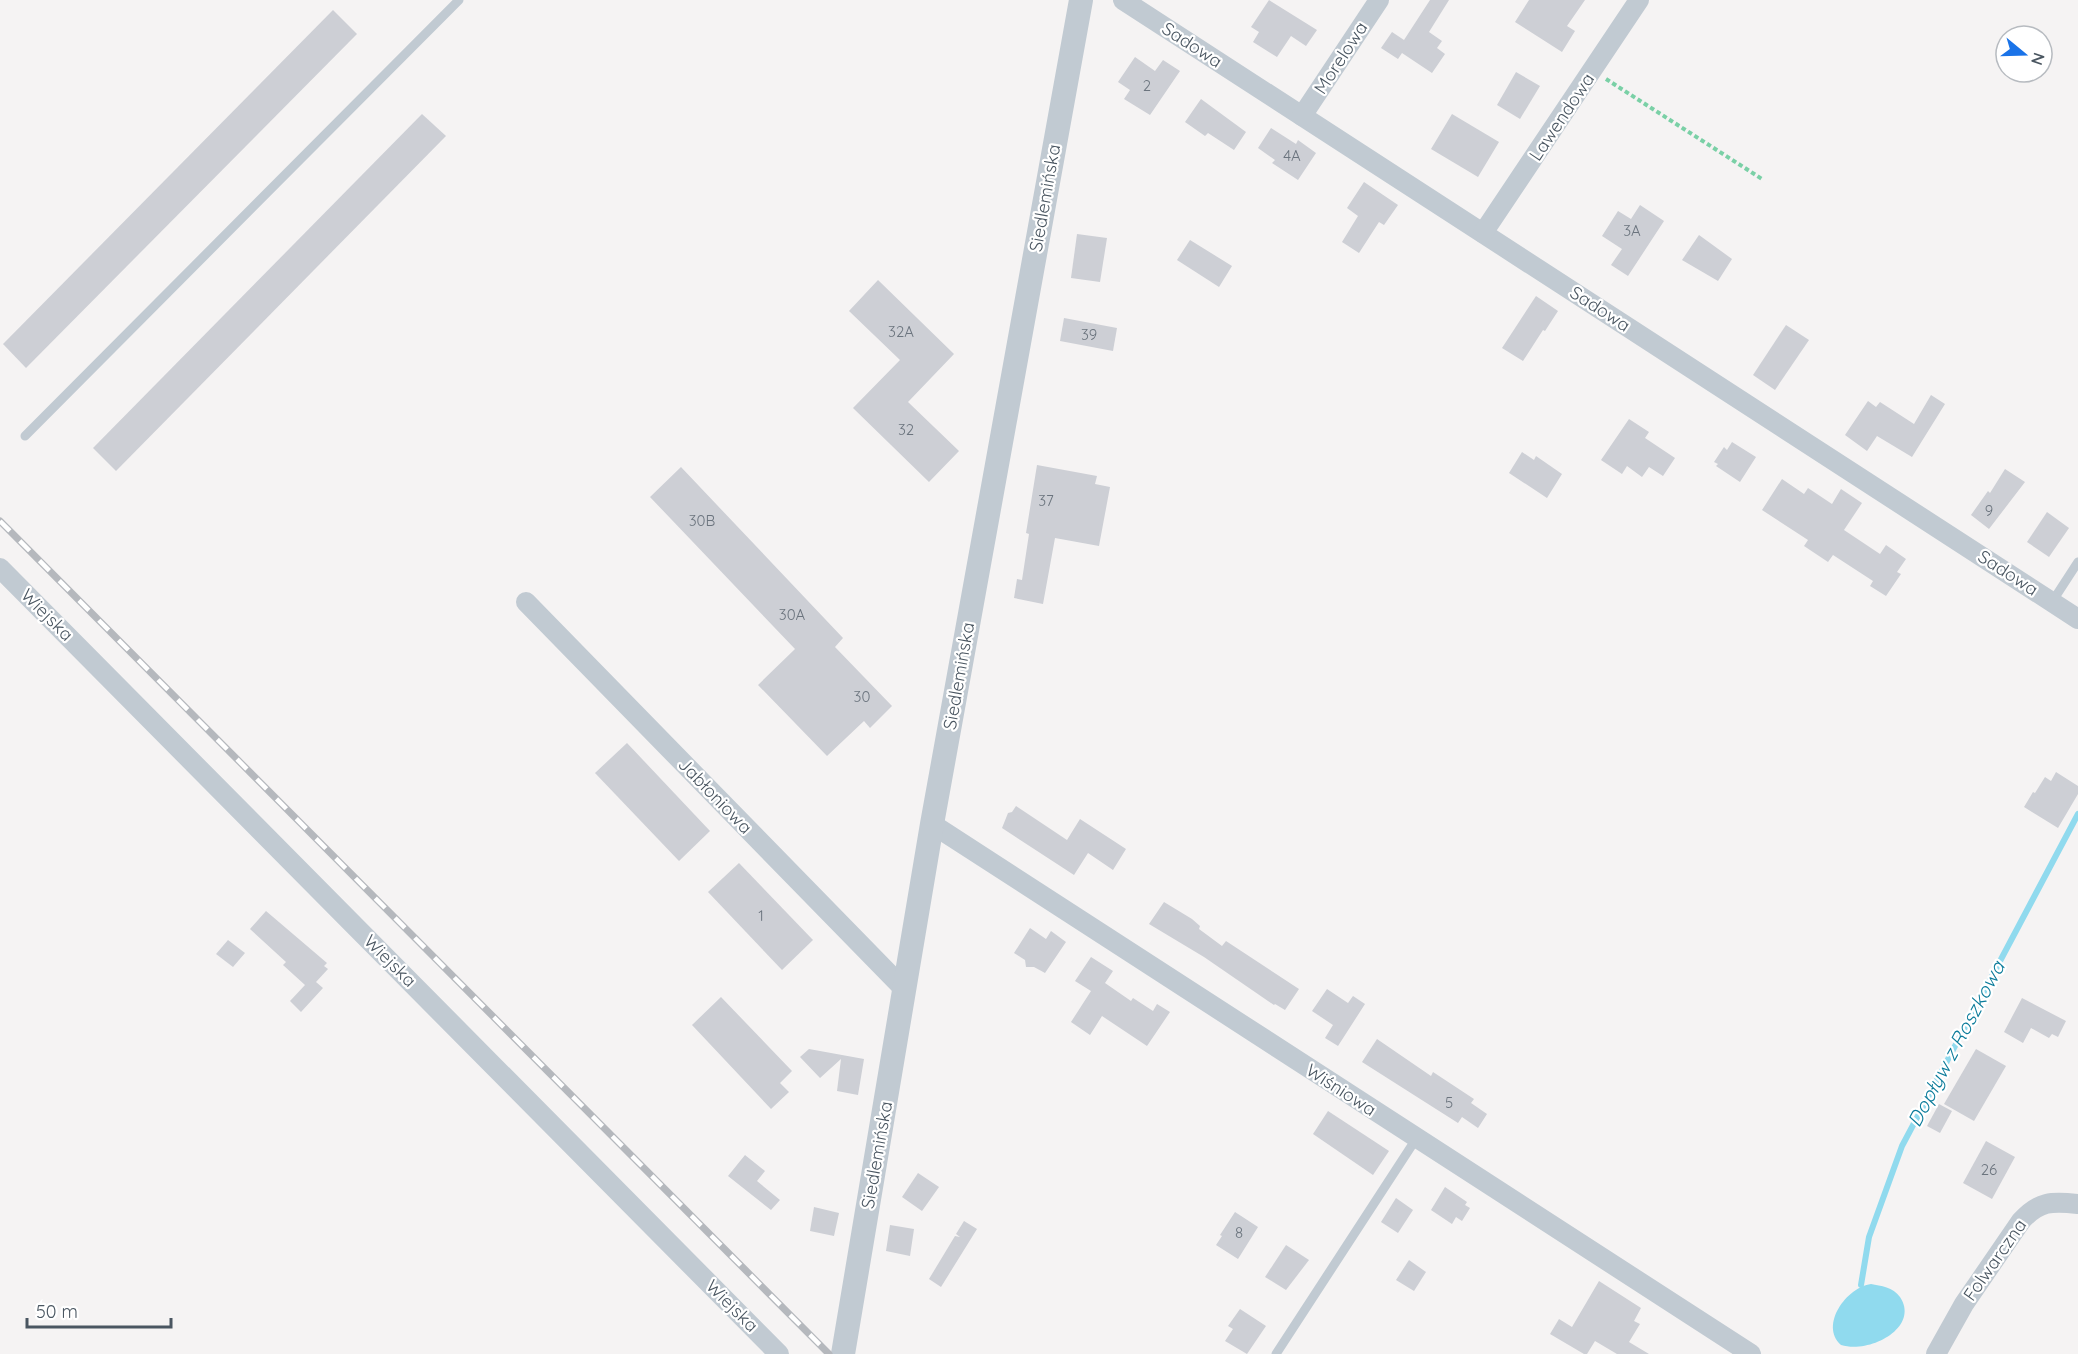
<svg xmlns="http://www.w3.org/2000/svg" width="2078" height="1354" font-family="Quicksand,sans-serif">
  <rect width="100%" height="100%" fill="#f5f3f3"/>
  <path fill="#90daee" d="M1871,1284C1881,1286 1893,1287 1900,1297C1920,1327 1871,1354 1841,1345C1819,1325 1847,1287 1871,1284Z"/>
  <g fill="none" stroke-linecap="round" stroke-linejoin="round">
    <path stroke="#90daee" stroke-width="6" d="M1861,1285L1869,1237L1902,1146L2078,814"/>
  </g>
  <g fill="#cdcfd5">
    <path d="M1269,0L1317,30L1306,46L1291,36L1277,57L1253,42L1259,32L1251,27Z"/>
    <path d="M1430,0H1449L1429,32L1442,41L1437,48L1445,54L1432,73L1402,53L1398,59L1381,48L1392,32L1404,40Z"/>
    <path d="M1529,0H1585L1567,26L1575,31L1562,52L1515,22Z"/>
    <path d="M333,10L357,34L26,368L3,344Z"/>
    <path d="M1135,57L1155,71L1163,60L1180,71L1150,115L1124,99L1130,90L1118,82Z"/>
    <path d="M1516,72L1540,86L1520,119L1497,105Z"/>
    <path d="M1201,99L1246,132L1234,150L1208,133L1205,136L1185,122Z"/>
    <path d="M422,114L446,136L116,471L93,448Z"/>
    <path d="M1452,114L1499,142L1478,177L1431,149Z"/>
    <path d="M1271,128L1296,144L1298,140L1316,153L1298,180L1272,163L1275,160L1258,148Z"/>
    <path d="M1364,182L1398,205L1384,225L1379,222L1359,253L1342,242L1358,216L1347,208Z"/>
    <path d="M1640,205L1664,221L1628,276L1611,265L1622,249L1602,236L1618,211L1631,219Z"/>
    <path d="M1077,234L1107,238L1100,282L1071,278Z"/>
    <path d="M1699,235L1732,259L1718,281L1682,260Z"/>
    <path d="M1190,240L1232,266L1219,287L1177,260Z"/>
    <path d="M878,280L954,354L908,402L959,451L929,482L853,408L900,360L849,311Z"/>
    <path d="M1536,296L1558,311L1545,331L1543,330L1523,361L1502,348Z"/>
    <path d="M1064,318L1117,328L1113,351L1060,341Z"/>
    <path d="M1786,325L1809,340L1775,390L1753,375Z"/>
    <path d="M1931,395L1945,404L1912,457L1877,436L1867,451L1845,435L1868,401L1876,407L1880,402L1914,424Z"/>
    <path d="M1629,419L1649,432L1645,438L1675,458L1663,476L1649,467L1642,477L1627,466L1622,474L1601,460Z"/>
    <path d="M1732,442L1756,457L1740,482L1716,466L1718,464L1714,462L1724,447L1727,450Z"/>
    <path d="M1522,452L1534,460L1536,456L1562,474L1547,498L1509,473Z"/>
    <path d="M1037,465L1097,476L1095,484L1110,487L1099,546L1055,538L1043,604L1014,598L1017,579L1022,580L1029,534L1026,533Z"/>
    <path d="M681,467L843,638L835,647L892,706L870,728L864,721L827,756L758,685L795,649L650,497Z"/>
    <path d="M2005,469L2025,482L1989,529L1971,515L1988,491L1990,493Z"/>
    <path d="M1782,479L1804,494L1808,488L1832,504L1841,489L1862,503L1844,530L1880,554L1886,545L1906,559L1897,572L1901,574L1886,596L1870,586L1873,581L1833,555L1828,562L1804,546L1808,540L1762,510Z"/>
    <path d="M2047,512L2069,528L2049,557L2027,542Z"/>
    <path d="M627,743L710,831L679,861L595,773Z"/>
    <path d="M2056,772L2078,786V794L2058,828L2024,807L2033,792L2035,793L2045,777L2051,781Z"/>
    <path d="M1016,806L1067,840L1080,819L1126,849L1113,870L1088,853L1074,875L1002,828L1008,813L1012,812Z"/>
    <path d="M739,863L813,940L782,970L708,892Z"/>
    <path d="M1164,902L1192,919L1200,926L1199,929L1222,946L1226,941L1299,989L1285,1010L1275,1004L1274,1005L1204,957L1149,924Z"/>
    <path d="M266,911L327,963L324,966L328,969L316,982L323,988L301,1012L290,1001L305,985L283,965L286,962L250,929Z"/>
    <path d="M1030,928L1046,939L1051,931L1066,942L1045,973L1034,967H1026L1025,960L1014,953Z"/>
    <path d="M228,940L245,953L233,967L216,954Z"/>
    <path d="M1091,957L1113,971L1105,983L1131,1001L1133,998L1153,1011L1157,1004L1170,1012L1147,1046L1102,1016L1090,1035L1071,1022L1091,991L1075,981Z"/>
    <path d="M1327,989L1348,1003L1353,996L1365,1004L1338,1046L1325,1038L1333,1025L1312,1011Z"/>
    <path d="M721,997L792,1071L780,1083L789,1092L771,1109L692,1025Z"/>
    <path d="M2022,998L2066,1021L2058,1037L2052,1034L2049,1038L2031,1028L2023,1043L2004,1032Z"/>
    <path d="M1377,1039L1431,1076L1433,1072L1474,1099L1471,1103L1487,1114L1478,1128L1462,1117L1458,1123L1362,1062Z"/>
    <path d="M809,1049L864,1059L858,1095L837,1091L841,1059L820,1078L800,1057Z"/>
    <path d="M1976,1049L2006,1066L1974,1121L1944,1104Z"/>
    <path d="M1939,1104L1952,1111L1940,1133L1927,1126Z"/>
    <path d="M1328,1111L1389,1151L1373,1175L1313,1134Z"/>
    <path d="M1986,1141L2015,1157L1992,1199L1963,1183Z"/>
    <path d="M745,1155L765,1171L757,1181L780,1200L771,1210L728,1176Z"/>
    <path d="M918,1173L939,1187L922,1211L902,1197Z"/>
    <path d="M1445,1187L1467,1202L1465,1205L1470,1208L1462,1221L1456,1217L1452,1224L1431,1210Z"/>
    <path d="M1396,1198L1413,1210L1398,1233L1381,1222Z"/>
    <path d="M814,1207L839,1213L834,1236L810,1231Z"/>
    <path d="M1235,1212L1258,1227L1238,1259L1216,1245L1222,1236L1220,1235Z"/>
    <path d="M964,1221L977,1229L941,1287L929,1279L955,1236L960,1237L956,1234Z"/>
    <path d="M890,1225L914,1229L910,1256L886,1251Z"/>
    <path d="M1286,1245L1309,1260L1286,1290L1265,1277Z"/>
    <path d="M1409,1260L1426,1272L1414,1291L1396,1280Z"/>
    <path d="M1599,1281L1641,1308L1634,1321L1640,1324L1629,1342L1649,1354H1617L1595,1341L1587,1354H1584L1550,1334L1559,1319L1572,1327Z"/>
    <path d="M1240,1309L1266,1326L1247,1354L1225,1341L1233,1329L1228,1326Z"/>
  </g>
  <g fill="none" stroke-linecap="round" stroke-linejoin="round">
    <path stroke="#7ad0a6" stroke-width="4" stroke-dasharray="4.5 3" stroke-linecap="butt" d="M1606,79L1762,179"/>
    <g stroke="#c1cad2" stroke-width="9">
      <path d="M25,436L459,0"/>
      <path d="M2052,602L2078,562"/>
      <path d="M1276,1354L1416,1139"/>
    </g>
    <g stroke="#c1cad2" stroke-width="20">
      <path d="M1123,0L2078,619"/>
      <path d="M1302,116L1379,0"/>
      <path d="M1483,233L1639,0"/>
      <path d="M0,568L779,1354"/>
      <path d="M526,602L905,990"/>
      <path d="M932,824L1751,1354"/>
      <path d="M1936,1354L1964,1304L2021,1221C2039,1201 2052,1201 2078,1204"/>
    </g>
    <path stroke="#c1cad2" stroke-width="24" d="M843,1354L932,824L1081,0"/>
    <g stroke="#b5b8bd" stroke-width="7">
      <path id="rail" d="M0,521L829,1354"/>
    </g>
    <use href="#rail" stroke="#fff" stroke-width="4.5" stroke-dasharray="14" stroke-linecap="butt"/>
  </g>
  <g text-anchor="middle" stroke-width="4.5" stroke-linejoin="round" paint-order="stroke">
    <g font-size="15" fill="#6b747e">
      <text x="1147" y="91">2</text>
      <text x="1292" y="161">4A</text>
      <text x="1632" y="236">3A</text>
      <text x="901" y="337">32A</text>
      <text x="1089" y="340">39</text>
      <text x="906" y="435">32</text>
      <text x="1046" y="506">37</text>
      <text x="1989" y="516">9</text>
      <text x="702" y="526">30B</text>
      <text x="792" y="620">30A</text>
      <text x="862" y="702">30</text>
      <text x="761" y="921">1</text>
      <text x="1449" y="1108">5</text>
      <text x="1989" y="1175">26</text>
      <text x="1239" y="1238">8</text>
    </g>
    <g font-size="18" fill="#4a5661" stroke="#fff">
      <text transform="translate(1192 45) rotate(33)" y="6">Sadowa</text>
      <text transform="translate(1341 58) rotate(-57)" y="6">Morelowa</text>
      <text transform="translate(1562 117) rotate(-56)" y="6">Lawendowa</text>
      <text transform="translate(1045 198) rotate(-80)" y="6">Siedlemińska</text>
      <text transform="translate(1600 309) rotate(33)" y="6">Sadowa</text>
      <text transform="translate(2008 573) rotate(33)" y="6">Sadowa</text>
      <text transform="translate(47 615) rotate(45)" y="6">Wiejska</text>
      <text transform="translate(959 676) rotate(-80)" y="6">Siedlemińska</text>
      <text transform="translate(715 796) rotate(46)" y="6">Jabłoniowa</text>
      <text transform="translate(390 961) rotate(45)" y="6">Wiejska</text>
      <text transform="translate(1341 1090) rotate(33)" y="6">Wiśniowa</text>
      <text transform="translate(877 1155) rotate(-80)" y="6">Siedlemińska</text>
      <text transform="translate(1995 1260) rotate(-55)" y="6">Folwarczna</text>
      <text transform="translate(732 1306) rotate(45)" y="6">Wiejska</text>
    </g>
    <g font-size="20" font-style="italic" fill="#0c7c9b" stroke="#fff">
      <text transform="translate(1956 1044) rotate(-62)" y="7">Dopływ z Roszkowa</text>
    </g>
  </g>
  <g transform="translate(2024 54) rotate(109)"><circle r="28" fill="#ffffff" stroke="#b7bbc0" stroke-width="1.5"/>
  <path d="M0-4.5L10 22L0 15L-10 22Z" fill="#1a73e8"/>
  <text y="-9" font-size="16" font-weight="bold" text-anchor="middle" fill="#4a5661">N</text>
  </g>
  <path d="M27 1318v9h144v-9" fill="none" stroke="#4a5661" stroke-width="3"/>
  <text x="36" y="1318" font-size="18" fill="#4a5661" stroke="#ffffff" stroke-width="4.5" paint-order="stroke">50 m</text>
</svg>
